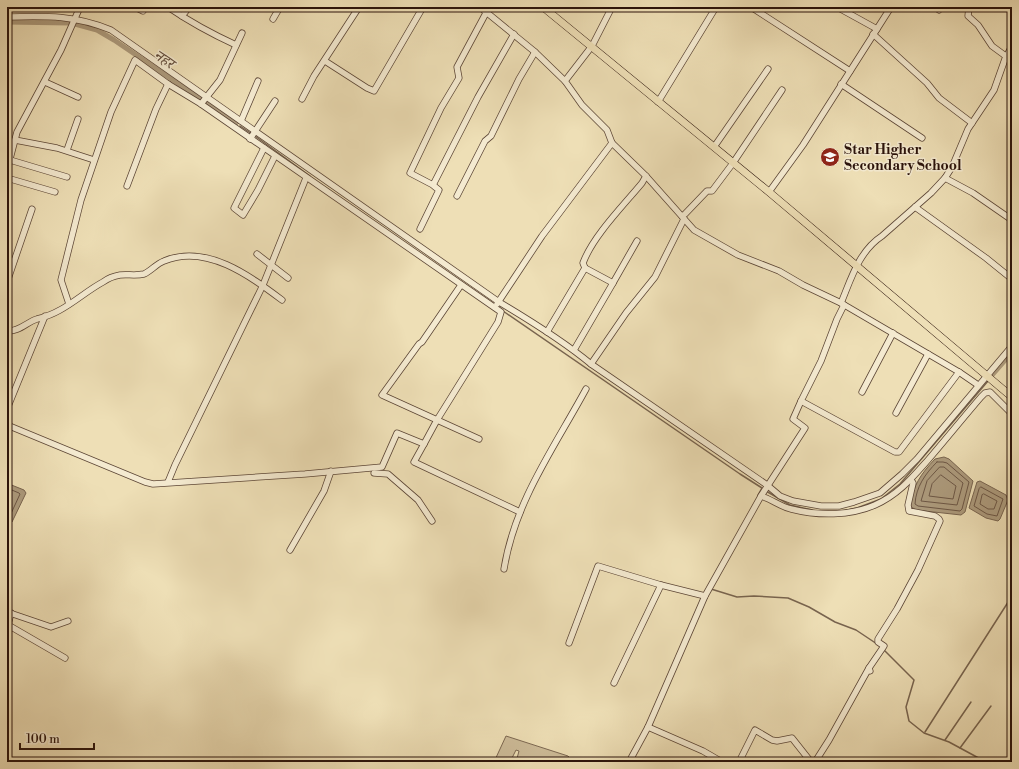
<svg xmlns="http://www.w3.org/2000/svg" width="1019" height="769" font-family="'Libre Bodoni','Noto Serif Devanagari',serif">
  <rect width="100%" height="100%" fill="#eedfb6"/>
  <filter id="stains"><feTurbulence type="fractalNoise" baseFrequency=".005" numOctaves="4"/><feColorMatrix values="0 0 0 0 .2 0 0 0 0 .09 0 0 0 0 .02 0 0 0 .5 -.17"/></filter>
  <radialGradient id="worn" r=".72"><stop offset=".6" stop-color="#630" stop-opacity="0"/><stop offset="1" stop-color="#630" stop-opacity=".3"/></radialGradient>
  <path fill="#cdbc99" stroke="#7c6852" d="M506,736L568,756L574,762H561L556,760L554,762H516L519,751L516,750L510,762H494Z"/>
  <g fill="#ac9a7c" stroke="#78644f">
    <path d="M944,457L949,459L973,481L965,512L961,515L916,510L910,506C914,484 920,475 935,459Z"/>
    <path d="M980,481L1006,495L1008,500L1000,519L998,521L986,518L969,508L977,482Z"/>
    <path d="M7,484H9L24,490L26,493L12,522L8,524Z"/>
  </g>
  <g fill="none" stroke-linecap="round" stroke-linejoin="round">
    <g stroke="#6c5644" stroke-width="1">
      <path d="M937,462H943L947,463L969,482L962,509L960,511L918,506L915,504C916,487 925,474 937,462Z"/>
      <path d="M940,467H944L963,483L957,505L921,501L927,481Z"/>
      <path d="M941,475L956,486L953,499L929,496L932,484Z"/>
      <path d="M981,487L1003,499L997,516L987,514L974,506L979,489Z"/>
      <path d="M7,488L19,493L20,494L9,518L7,520"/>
      <path d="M984,494L997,501L994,509H988L980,504L982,495Z"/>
    </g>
    <g stroke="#78644f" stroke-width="1.5">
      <path d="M240,126L252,134"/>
      <path d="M255,136L310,176"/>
      <path d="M503,311L740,474L762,488L758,495"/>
      <path d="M766,491L790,505L812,510"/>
      <path d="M842,511L857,508L881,499L900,484L988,381"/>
      <path d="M711,589L737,597L754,596L788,598L809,607L835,622L856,630L877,644"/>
      <path d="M884,650L914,680L906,707L909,721L924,733L949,742L986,762"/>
      <path d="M925,732L1012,596"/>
      <path d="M945,740L971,702"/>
      <path d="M960,748L991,706"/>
    </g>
    <g stroke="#ac9a7c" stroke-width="5">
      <path d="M7,22L69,23"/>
      <path d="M75,24L97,30L114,40L236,123"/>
      <path d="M992,375L1012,352"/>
    </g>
    <g stroke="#5c4636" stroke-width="7">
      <g id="minor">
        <path d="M135,7L143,11L146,7"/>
        <path d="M168,7C190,22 212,34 236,45"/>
        <path d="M480,7L535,52L565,81"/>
        <path d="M612,7L592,46L565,81L582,105L607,130L612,143L646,176L694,230L738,255L779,271L803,285L841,303L959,372L978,385"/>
        <path d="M751,7L850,71"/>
        <path d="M837,7L877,29"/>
        <path d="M935,7L939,10"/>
        <path d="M969,7L968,16L978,25L992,46L1007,57"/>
        <path d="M486,13L457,67L459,78L441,108L410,173L433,185L478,97L514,34"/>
        <path d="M182,16L189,7"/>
        <path d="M7,17C47,16 74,15 111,30L499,302C531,321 562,340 591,364L767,485L780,496L793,501L821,506H839L854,502L880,493L902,474L917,459L1012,346"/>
        <path d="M273,19L280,7"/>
        <path d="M873,34L927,83L939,98L972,123"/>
        <path d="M325,61L367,88L374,91L423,7"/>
        <path d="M45,82L78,97"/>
        <path d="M841,84L922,138"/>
        <path d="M302,99L314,76L359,7"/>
        <path d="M658,102L716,7"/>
        <path d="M201,104L220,80L242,33"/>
        <path d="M241,121L258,81"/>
        <path d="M250,139L275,101"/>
        <path d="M15,140L57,148L94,160"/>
        <path d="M714,147L768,69"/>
        <path d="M264,148L234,208L243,215L258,190L275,156"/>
        <path d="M67,150L78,119"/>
        <path d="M10,160L67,177"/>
        <path d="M7,170L17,132L61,50L80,7"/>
        <path d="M7,178L55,192"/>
        <path d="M945,178L973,193L1012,220"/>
        <path d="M127,186L156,109L168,84"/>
        <path d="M769,192L803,145L891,7"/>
        <path d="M457,196L485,141L491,136L519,79L535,52"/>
        <path d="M915,207L986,258L1012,279"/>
        <path d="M682,216L685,214L707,191H712L733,163L782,90"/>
        <path d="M420,229L439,190L434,186"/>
        <path d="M637,241L613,283L585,268L583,263C593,236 623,206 642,183L646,176"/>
        <path d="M257,254L288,278"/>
        <path d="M7,282L32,209"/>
        <path d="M461,285L422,342L419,344L382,395L479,439"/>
        <path d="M841,303C851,279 859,251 882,236L931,193L945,178L952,167L968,129L994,90L1005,59L1012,46"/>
        <path d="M497,304L542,236L612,143"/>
        <path d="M844,305L837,319L821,361L801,401L895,452H899L959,372"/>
        <path d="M7,331C19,332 27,322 37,319C45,317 53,314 60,310C75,302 88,290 103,282C107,279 114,276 120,275C127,274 136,276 144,274C151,271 156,264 164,261C206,243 250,276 282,300"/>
        <path d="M547,332L585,268"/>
        <path d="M574,350L613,283"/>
        <path d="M591,364L626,313L655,277L684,219"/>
        <path d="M862,392L893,333"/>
        <path d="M7,409L45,316"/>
        <path d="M896,413L928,354"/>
        <path d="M7,425L145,482L153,484L305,474L382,467L397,433L424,444L437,420L498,322L501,312L201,104L168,84L135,60L111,112L81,200L61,280L69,304"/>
        <path d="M424,444L414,462L520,512"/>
        <path d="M374,473L388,474L418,500L432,521"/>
        <path d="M168,482L175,465L263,285L306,178"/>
        <path d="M761,496C771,499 781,507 791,509C818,516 850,516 875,505C898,495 912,478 928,460C946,439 963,418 981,397L985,393L990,392L1012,414"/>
        <path d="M290,550L324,491L331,471"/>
        <path d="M504,569C515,501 554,448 586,389"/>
        <path d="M7,612L51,627L68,621"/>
        <path d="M11,613L8,625L65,658"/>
        <path d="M569,643L598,566L661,585L705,596"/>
        <path d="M870,671L869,668L884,646L878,642V639L897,609L918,570L940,521L939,519L935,516L909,511L908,505L913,483L911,480"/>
        <path d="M614,683L661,585"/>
        <path d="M648,727L703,751L722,762"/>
        <path d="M629,762L648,727L705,596L761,496L805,428L793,419L801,401"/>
        <path d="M739,762L755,730L772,740L777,741L792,738L811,762"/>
        <path d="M815,762L829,740L869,668"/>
      </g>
    </g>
    <g stroke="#2b130b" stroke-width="8">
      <path id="major" d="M543,7L769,192L1012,397"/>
    </g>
    <use href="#minor" stroke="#f4ead0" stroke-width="5.5"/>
    <use href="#major" stroke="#eedfb6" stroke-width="7"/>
  </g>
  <defs>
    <g id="school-disc" transform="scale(1)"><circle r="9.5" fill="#8f2418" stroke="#f4ead0"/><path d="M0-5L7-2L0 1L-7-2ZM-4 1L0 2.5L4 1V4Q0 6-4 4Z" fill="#fff"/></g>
  </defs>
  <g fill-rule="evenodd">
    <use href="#school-disc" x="830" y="157"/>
  </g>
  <g text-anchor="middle" stroke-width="3" stroke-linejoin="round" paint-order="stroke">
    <g font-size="14" font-weight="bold" fill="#2b130b" stroke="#f4ead0" text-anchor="start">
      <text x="844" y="154">Star Higher<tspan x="844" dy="16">Secondary School</tspan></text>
    </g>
    <g font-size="15" font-style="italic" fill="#5f4938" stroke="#f4ead0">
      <text transform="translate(164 59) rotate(34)" y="5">नहर</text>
    </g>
  </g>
  <rect width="1019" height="769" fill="none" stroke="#eedfb6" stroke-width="24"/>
  <rect x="8" y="8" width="1003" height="753" fill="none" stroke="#2b130b" stroke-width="2"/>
  <rect x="12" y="12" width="995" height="745" fill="none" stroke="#2b130b"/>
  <path d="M20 743v6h74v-6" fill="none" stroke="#2b130b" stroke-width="2"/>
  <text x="26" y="743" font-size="12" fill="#2b130b" stroke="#f4ead0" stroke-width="3" paint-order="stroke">100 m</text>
  <rect width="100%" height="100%" filter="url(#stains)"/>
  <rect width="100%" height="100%" fill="url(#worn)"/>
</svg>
